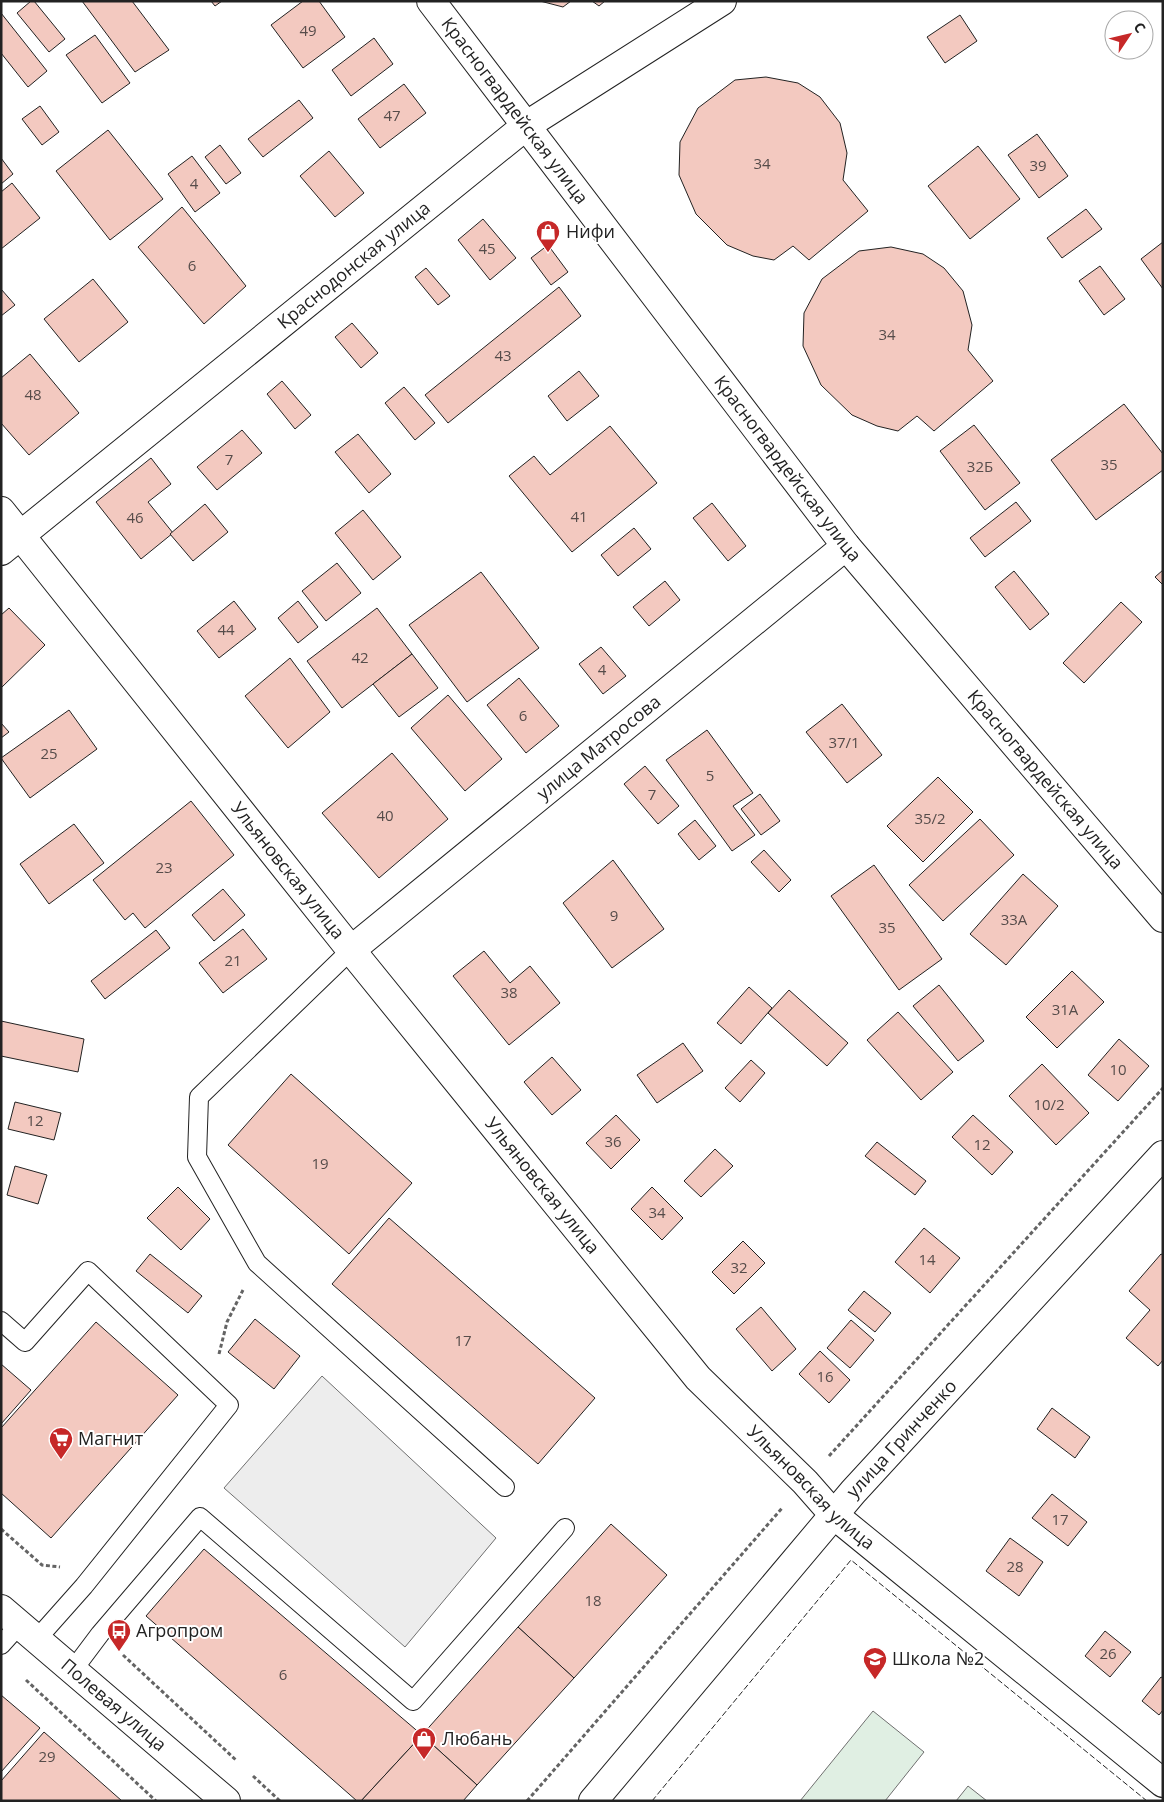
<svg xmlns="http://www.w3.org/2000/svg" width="1164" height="1802" font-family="'Open Sans',sans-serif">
  <rect width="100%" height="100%" fill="#fff"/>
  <g fill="#e0efe3" stroke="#6f6f6f">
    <path d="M873,1711L924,1752L885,1801H800Z"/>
    <path d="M968,1786L987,1801H956Z"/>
  </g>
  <path fill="#ededed" stroke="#6f6f6f" d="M322,1376L496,1538L405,1647L224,1488Z"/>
  <g fill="#f3c9c0" stroke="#222">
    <path d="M31,1H34L65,39L49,52L17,13Z"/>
    <path d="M82,1H132L169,50L135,72Z"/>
    <path d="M211,1H222L215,6Z"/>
    <path d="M303,1H319L345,37L303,68L271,25Z"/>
    <path d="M540,1H571L563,7Z"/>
    <path d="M592,1H605L599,6Z"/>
    <path d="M1,13L47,71L28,87L1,53Z"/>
    <path d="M960,15L977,41L945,63L927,37Z"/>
    <path d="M95,35L130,83L102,103L66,55Z"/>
    <path d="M374,38L393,64L351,96L332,70Z"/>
    <path d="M766,77L798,83L820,97L840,123L847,153L843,180L868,211L809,260L793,246L774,260L753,256L727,245L696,214L679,175L680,142L698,108L735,80Z"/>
    <path d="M404,84L426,113L380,148L358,119Z"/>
    <path d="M299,100L313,118L263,157L248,139Z"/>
    <path d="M40,106L59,132L42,145L22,119Z"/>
    <path d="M108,130L163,199L110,240L56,171Z"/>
    <path d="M1037,134L1068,176L1039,198L1008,155Z"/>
    <path d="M220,145L241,173L226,184L205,157Z"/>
    <path d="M978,146L1020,199L970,239L928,186Z"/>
    <path d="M329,151L364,193L335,217L300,176Z"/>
    <path d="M192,156L220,193L195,212L168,174Z"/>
    <path d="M1,158L13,174L1,184Z"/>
    <path d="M12,183L40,218L1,249V192Z"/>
    <path d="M182,207L246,286L204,324L138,247Z"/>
    <path d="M1086,209L1102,229L1062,258L1047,238Z"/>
    <path d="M483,219L516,258L490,280L458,240Z"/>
    <path d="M1163,242V289L1141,259Z"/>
    <path d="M548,245L568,272L551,285L531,258Z"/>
    <path d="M891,247L923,254L944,268L963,291L972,325L968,350L993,381L934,431L917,416L898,431L877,426L852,415L821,385L803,346L804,313L822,279L859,251Z"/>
    <path d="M1100,266L1125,299L1104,315L1079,281Z"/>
    <path d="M426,268L450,296L438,305L415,277Z"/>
    <path d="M93,279L128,322L79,362L44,319Z"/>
    <path d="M559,287L581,316L448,423L425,395Z"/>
    <path d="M1,289L15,305L1,316Z"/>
    <path d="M352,323L378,353L361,368L335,337Z"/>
    <path d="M30,354L79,413L29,455L1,423V378Z"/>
    <path d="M579,371L599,396L567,421L548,396Z"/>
    <path d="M282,381L311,415L295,429L267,394Z"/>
    <path d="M404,387L435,423L415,440L385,403Z"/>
    <path d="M1124,404L1163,454V470L1096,520L1051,460Z"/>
    <path d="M974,425L1020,483L985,510L940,451Z"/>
    <path d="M610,426L657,483L572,552L509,476L534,456L550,475Z"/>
    <path d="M242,430L262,453L217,490L197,467Z"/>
    <path d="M358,434L391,474L369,493L335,452Z"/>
    <path d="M151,458L171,484L148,502L173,533L141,559L96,502Z"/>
    <path d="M1016,502L1031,521L985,557L970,538Z"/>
    <path d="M712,503L746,546L728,561L693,518Z"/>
    <path d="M205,504L228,532L193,561L170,534Z"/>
    <path d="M363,510L401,557L373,580L335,533Z"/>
    <path d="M634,528L651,549L618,576L601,555Z"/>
    <path d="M337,563L361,593L326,621L302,591Z"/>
    <path d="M1163,570V585L1155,577Z"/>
    <path d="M1014,571L1049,614L1030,630L995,587Z"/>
    <path d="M481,572L539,648L467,702L409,625Z"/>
    <path d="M665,581L680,600L649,626L633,607Z"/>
    <path d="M234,601L256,629L219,658L197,631Z"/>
    <path d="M298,601L318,627L298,643L278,618Z"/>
    <path d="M1121,602L1142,622L1084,683L1063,663Z"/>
    <path d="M9,608L45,645L1,688V615Z"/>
    <path d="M377,608L412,654L342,708L307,661Z"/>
    <path d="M601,647L626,676L603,694L579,664Z"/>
    <path d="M412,654L438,688L399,717L373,684Z"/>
    <path d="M290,658L330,712L288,748L245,696Z"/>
    <path d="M519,678L559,726L526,753L487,705Z"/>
    <path d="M448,695L502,759L465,791L411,728Z"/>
    <path d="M842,704L882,755L847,783L806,732Z"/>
    <path d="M69,710L97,749L30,798L1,758Z"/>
    <path d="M1,723L9,732L1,738Z"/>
    <path d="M707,730L753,793L733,806L755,835L732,851L666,760Z"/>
    <path d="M392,753L448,819L379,878L322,813Z"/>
    <path d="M645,766L679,806L658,824L624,784Z"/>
    <path d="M938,777L973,812L923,862L887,826Z"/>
    <path d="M760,794L780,821L761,835L741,809Z"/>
    <path d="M191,801L234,855L145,928L133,913L125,920L93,880Z"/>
    <path d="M980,819L1014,855L943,921L909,885Z"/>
    <path d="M695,820L716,846L699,860L678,834Z"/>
    <path d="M74,824L104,863L49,904L20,864Z"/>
    <path d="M764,850L791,880L779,892L751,862Z"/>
    <path d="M613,860L664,929L612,968L563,903Z"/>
    <path d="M874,865L942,959L899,990L831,896Z"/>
    <path d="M1023,874L1058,906L1006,965L970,934Z"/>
    <path d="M223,889L245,915L214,941L192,915Z"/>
    <path d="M243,929L267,959L223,993L199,963Z"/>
    <path d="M156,930L170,948L105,999L91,981Z"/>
    <path d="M484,951L510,983L530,966L560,1003L509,1045L453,976Z"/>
    <path d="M1072,971L1104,1002L1057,1048L1026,1017Z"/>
    <path d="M939,985L984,1041L958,1061L913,1006Z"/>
    <path d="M749,987L772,1008L741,1044L717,1023Z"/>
    <path d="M789,990L848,1043L827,1066L768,1013Z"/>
    <path d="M898,1012L953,1072L921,1100L867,1040Z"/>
    <path d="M1,1021L84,1039L78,1072L1,1056Z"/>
    <path d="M1119,1039L1149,1066L1118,1101L1088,1075Z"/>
    <path d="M683,1043L703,1071L657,1103L637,1075Z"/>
    <path d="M552,1057L581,1090L552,1115L524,1082Z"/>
    <path d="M751,1060L765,1073L740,1102L725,1088Z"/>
    <path d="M1042,1064L1089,1113L1056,1145L1009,1096Z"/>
    <path d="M291,1074L412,1183L349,1254L228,1145Z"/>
    <path d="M15,1102L61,1113L54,1140L8,1129Z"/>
    <path d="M616,1115L640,1140L611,1169L586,1143Z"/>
    <path d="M973,1115L1013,1152L992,1175L952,1137Z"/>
    <path d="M877,1142L926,1181L915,1195L865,1156Z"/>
    <path d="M715,1149L733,1166L701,1197L684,1181Z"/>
    <path d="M15,1166L47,1175L38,1204L7,1195Z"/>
    <path d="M178,1187L210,1219L181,1250L147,1218Z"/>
    <path d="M652,1187L683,1218L662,1240L631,1209Z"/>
    <path d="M389,1218L595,1398L538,1464L332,1284Z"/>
    <path d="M924,1228L960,1258L930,1293L895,1262Z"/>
    <path d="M743,1241L765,1263L734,1294L712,1272Z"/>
    <path d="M150,1254L202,1296L188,1313L136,1271Z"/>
    <path d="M1161,1254L1163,1255V1360L1158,1366L1126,1338L1150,1310L1129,1291Z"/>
    <path d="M864,1291L891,1313L875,1332L848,1310Z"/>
    <path d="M761,1307L796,1349L772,1371L736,1329Z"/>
    <path d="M255,1319L300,1356L274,1389L228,1352Z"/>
    <path d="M851,1320L874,1340L850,1368L827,1348Z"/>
    <path d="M96,1322L178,1395L51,1538L1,1493V1428Z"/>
    <path d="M820,1351L850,1380L829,1403L799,1374Z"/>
    <path d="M1,1364L31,1390L1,1424Z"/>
    <path d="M1052,1408L1090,1437L1075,1458L1037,1429Z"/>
    <path d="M1052,1494L1087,1522L1068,1546L1032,1518Z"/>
    <path d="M611,1524L667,1575L574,1678L518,1627Z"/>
    <path d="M1010,1538L1043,1562L1019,1596L986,1571Z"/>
    <path d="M204,1549L422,1735L361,1801H357L146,1616Z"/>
    <path d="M518,1627L574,1678L477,1785L422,1735Z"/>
    <path d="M1105,1631L1131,1652L1110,1677L1085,1656Z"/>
    <path d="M1161,1677L1163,1678V1710L1159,1715L1142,1701Z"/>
    <path d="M1,1695L40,1728L1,1772Z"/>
    <path d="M44,1732L122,1801H1V1781Z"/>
    <path d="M422,1735L477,1785L463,1801H361Z"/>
  </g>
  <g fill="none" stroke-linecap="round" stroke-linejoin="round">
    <g stroke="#222" stroke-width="20">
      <g id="service">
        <path d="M351,950L199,1097L197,1157L257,1263L505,1487"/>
        <path d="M1,1321L25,1342L88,1271L229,1405L84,1586L36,1640"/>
        <path d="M1,1645L19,1625"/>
        <path d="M73,1670L100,1634L200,1517L413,1701L565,1528"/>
      </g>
    </g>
    <g stroke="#222" stroke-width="30">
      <g id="minor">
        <path id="s1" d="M1,511L351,950L698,1378L805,1482L834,1515L1163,1783"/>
        <path id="s2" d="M1,551L527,125L722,1"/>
        <path id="s3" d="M351,950L846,546"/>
        <path id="s4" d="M1,1609L226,1801"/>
        <path id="s5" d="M593,1801L853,1492L1163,1155"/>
      </g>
    </g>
    <g stroke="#222" stroke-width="30">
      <g id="tertiary">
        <path id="s6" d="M431,1L846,546L1163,918"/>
      </g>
    </g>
    <g stroke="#646464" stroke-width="3" stroke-dasharray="4 2.5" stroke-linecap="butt">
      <path d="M219,1354L227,1322L243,1290"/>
      <path d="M829,1456L1163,1088"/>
      <path d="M1,1529L42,1565L60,1567"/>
      <path d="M123,1655L237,1761"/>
      <path d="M26,1680L156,1801"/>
      <path d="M253,1776L280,1801"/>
      <path d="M527,1801L783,1507"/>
    </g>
    <use href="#service" stroke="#fff" stroke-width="18"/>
    <use href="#minor" stroke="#fff" stroke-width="28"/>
    <use href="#tertiary" stroke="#fff" stroke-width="28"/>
    <path stroke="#222" stroke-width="1" stroke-dasharray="6 2.5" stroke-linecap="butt" d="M652,1801L851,1560L1147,1801"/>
  </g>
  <defs>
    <g id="shop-pin" transform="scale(1.25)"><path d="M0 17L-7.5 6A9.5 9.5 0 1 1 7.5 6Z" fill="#c62828" stroke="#fff"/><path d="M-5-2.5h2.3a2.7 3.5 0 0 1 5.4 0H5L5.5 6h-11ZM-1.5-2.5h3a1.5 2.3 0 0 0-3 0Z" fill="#fff"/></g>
    <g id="supermarket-pin" transform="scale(1.25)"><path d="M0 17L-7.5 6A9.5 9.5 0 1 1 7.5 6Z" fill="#c62828" stroke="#fff"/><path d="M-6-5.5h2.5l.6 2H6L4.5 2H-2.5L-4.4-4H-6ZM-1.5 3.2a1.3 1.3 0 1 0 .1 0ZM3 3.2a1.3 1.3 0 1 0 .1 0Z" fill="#fff"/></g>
    <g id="bus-pin" transform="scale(1.25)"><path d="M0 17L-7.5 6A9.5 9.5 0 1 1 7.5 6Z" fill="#c62828" stroke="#fff"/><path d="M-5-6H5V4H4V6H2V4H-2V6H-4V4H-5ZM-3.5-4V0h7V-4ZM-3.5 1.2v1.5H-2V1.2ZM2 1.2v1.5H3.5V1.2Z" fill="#fff"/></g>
    <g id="school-pin" transform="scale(1.25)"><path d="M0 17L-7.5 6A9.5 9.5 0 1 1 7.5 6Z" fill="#c62828" stroke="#fff"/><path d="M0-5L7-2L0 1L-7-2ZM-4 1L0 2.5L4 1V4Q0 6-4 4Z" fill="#fff"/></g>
  </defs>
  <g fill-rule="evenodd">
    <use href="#shop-pin" x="548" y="232"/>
    <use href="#supermarket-pin" x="61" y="1439"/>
    <use href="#bus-pin" x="119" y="1631"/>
    <use href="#school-pin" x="875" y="1659"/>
    <use href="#shop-pin" x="424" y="1739"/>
  </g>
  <g text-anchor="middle" stroke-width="4" stroke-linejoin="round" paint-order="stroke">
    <g font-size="15" fill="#564c4a">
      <text x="308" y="36">49</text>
      <text x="392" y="121">47</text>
      <text x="762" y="169">34</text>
      <text x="1038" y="171">39</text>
      <text x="194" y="189">4</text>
      <text x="487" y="254">45</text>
      <text x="192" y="271">6</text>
      <text x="887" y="340">34</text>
      <text x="503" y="361">43</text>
      <text x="33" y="400">48</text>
      <text x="229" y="465">7</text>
      <text x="1109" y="470">35</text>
      <text x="980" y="472">32Б</text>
      <text x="579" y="522">41</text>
      <text x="135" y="523">46</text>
      <text x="226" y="635">44</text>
      <text x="360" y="663">42</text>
      <text x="602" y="675">4</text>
      <text x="523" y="721">6</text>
      <text x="844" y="748">37/1</text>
      <text x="49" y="759">25</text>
      <text x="710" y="781">5</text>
      <text x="652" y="800">7</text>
      <text x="385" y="821">40</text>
      <text x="930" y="824">35/2</text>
      <text x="164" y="873">23</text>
      <text x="614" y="921">9</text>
      <text x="1014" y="925">33А</text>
      <text x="887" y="933">35</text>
      <text x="233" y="966">21</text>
      <text x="509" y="998">38</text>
      <text x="1065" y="1015">31А</text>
      <text x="1118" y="1075">10</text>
      <text x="1049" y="1110">10/2</text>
      <text x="35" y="1126">12</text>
      <text x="613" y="1147">36</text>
      <text x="982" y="1150">12</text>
      <text x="320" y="1169">19</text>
      <text x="657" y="1218">34</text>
      <text x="927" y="1265">14</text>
      <text x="739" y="1273">32</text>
      <text x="463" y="1346">17</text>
      <text x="825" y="1382">16</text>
      <text x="1060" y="1525">17</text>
      <text x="1015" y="1572">28</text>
      <text x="593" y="1606">18</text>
      <text x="1108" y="1659">26</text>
      <text x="283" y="1680">6</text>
      <text x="47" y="1762">29</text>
    </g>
    <g font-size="18" fill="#222" stroke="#fff">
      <text dy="6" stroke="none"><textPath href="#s6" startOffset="138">Красногвардейская улица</textPath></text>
      <text dy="6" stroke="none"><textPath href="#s2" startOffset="454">Краснодонская улица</textPath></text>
      <text dy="6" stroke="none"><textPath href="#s6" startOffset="588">Красногвардейская улица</textPath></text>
      <text dy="6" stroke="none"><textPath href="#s3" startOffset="320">улица Матросова</textPath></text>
      <text dy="6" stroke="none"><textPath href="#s6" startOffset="992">Красногвардейская улица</textPath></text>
      <text dy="6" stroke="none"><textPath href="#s1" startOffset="460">Ульяновская улица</textPath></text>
      <text dy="6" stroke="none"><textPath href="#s1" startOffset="865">Ульяновская улица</textPath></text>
      <text dy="6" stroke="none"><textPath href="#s5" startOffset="476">улица Гринченко</textPath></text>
      <text dy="6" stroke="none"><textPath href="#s1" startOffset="1270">Ульяновская улица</textPath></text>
      <text dy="6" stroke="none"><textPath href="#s4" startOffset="148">Полевая улица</textPath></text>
    </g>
    <g font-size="18" fill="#222" stroke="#fff" text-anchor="start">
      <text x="566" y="238">Нифи</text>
      <text x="78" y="1445">Магнит</text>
      <text x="136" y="1637">Агропром</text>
      <text x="892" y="1665">Школа №2</text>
      <text x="442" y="1745">Любань</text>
    </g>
  </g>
  <rect width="1164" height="1802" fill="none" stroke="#222222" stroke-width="5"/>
  <g transform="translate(1129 35) rotate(55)"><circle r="24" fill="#ffffff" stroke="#a7a7a7"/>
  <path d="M0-4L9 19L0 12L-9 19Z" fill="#c62828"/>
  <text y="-8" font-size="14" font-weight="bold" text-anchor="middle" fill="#222222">С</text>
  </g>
</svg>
